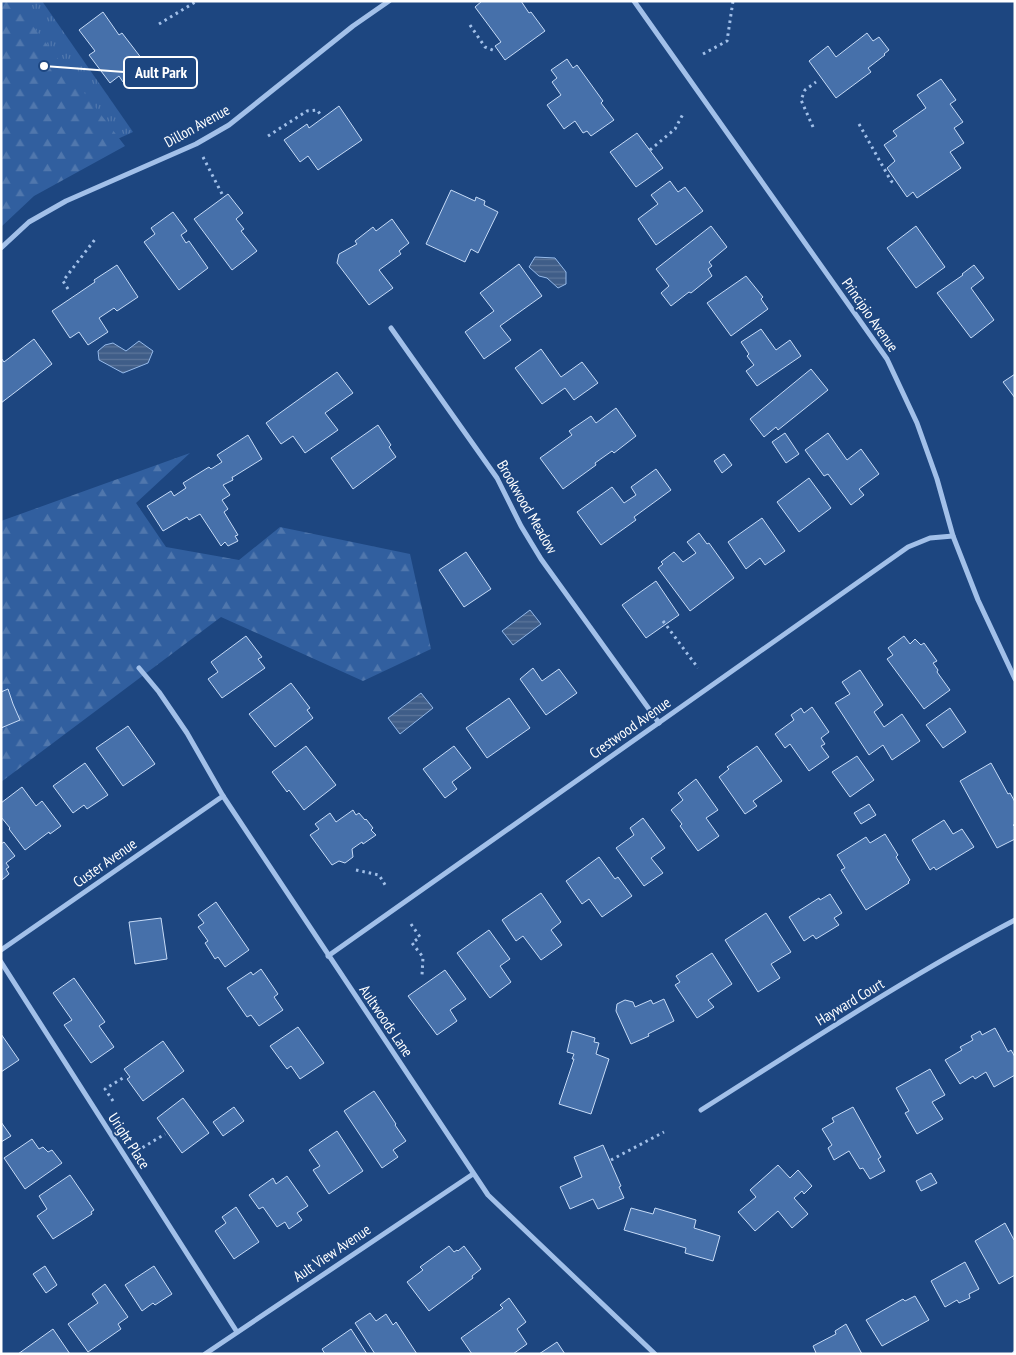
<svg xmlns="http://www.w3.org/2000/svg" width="1016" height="1355" font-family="'PT Sans Narrow',sans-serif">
  <defs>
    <pattern id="grass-tufts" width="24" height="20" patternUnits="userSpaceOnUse" patternTransform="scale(1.25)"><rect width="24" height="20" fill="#315f9f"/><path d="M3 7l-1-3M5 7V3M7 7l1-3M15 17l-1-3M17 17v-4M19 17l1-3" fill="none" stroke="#5077ad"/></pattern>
    <pattern id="forest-firs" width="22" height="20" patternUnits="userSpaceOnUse" patternTransform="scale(1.25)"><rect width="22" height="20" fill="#315f9f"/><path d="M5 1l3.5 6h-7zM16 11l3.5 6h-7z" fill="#5077ad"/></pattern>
    <pattern id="water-rules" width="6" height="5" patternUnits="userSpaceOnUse" patternTransform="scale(1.25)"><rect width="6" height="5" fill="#3f5d88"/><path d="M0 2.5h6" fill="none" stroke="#5c759a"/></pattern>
  </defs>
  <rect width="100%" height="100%" fill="#1d4680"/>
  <path fill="url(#grass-tufts)" d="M1,1H42L133,132L1,192Z"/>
  <g fill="url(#forest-firs)">
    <path d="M1,1H19L16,4L125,146L34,196L1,227Z"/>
    <path d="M190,453L136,503L166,547L239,560L280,527L410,554L431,649L363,681L221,617L1,782V521Z"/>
  </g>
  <g fill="url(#water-rules)" stroke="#95baeb">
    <path d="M535,257L555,258L566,272V284L558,288L547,278L539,276L529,267Z"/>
    <path d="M139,341L153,351L148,363L123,373L99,360L98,351L105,345L113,343L126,351Z"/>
    <path d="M530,610L541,624L513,645L502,631Z"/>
    <path d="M421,693L433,708L400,734L388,718Z"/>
  </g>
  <g fill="#4670aa" stroke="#c6dbf7">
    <path d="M482,1H521L529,13L531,12L545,31L505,60L495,46L501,42L475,7Z"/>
    <path d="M103,12L119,35L122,33L142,59L133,66L137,72L123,82L119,76L110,83L89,55L95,51L79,30Z"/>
    <path d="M867,33L873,41L879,37L889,50L884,54L885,55L868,68L871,72L836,98L809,61L828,46L836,57Z"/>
    <path d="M567,59L573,68L577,65L603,101L601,103L614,120L591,136L587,131L583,133L575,121L564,129L547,105L561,95L552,82L557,78L551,70Z"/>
    <path d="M941,79L956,100L950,104L963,122L954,128L964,143L950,152L961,168L917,198L913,192L907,197L887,168L895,161L884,145L897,136L893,131L926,108L917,95Z"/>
    <path d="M339,106L362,140L318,170L308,156L300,162L284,140L307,124L309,128Z"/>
    <path d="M637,133L663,168L636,187L610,152Z"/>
    <path d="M670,181L678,192L685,187L703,211L656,245L638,219L658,204L651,195Z"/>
    <path d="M451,190L475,201L476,197L485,201L484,205L498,212L478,253L471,249L465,262L426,244Z"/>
    <path d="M228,194L243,213L236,219L244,229L241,231L257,251L232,270L194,219Z"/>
    <path d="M173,212L187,231L181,235L186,243L189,241L208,268L179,290L144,242L155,234L151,228Z"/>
    <path d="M392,219L409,243L399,251L401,254L379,270L393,288L369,305L337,263L339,254L357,244L355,241L373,227L376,231Z"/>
    <path d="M711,226L727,247L709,262L712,266L708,269L712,276L691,293L689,292L671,306L661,293L669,286L656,269Z"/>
    <path d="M916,226L945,267L916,288L887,248Z"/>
    <path d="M519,264L542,296L500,326L511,340L484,359L465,332L494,311L480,293Z"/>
    <path d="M117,265L138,297L117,311L114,308L99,318L108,332L88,345L79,332L70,338L52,311L95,282L94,280Z"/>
    <path d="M974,265L984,278L971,288L994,320L971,338L937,293L963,275L962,274Z"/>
    <path d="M746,276L763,297L761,299L768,309L731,336L707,303Z"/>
    <path d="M761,329L776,350L790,340L801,356L757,386L746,371L754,365L747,356L749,354L741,342Z"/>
    <path d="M34,339L52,364L1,403V358L4,362Z"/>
    <path d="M541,349L561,377L582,362L598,383L574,400L565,388L542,404L515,368Z"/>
    <path d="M811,369L828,390L778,430L776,427L764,437L750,419Z"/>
    <path d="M337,372L353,393L325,413L338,430L305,453L293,436L281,444L266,423Z"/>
    <path d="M1015,374V398L1003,382Z"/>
    <path d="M616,408L636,436L614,453L612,451L595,463L596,465L563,489L540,458L572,435L569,431L591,416L596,423Z"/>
    <path d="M378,425L391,445L389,447L396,457L353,489L331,458Z"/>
    <path d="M785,433L799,454L786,463L772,442Z"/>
    <path d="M828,433L847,460L861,449L879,474L859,489L864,495L851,505L828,474L824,476L805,450Z"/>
    <path d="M248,435L262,459L233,477H232L233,480L223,485L230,495L222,500L228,509L224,512L238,535L235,536L238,541L228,546L225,542L221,546L200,514L189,520L187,517L163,531L147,506L171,491L174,496L186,488L183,483L209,467L211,469L222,462L217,455Z"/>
    <path d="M724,454L732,465L722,473L714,461Z"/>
    <path d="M656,469L671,490L634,517L636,520L601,545L577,512L612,487L624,503L636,495L631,487Z"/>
    <path d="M809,478L831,508L799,532L777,502Z"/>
    <path d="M762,518L785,551L765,565L760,558L746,569L728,542Z"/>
    <path d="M699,533L707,544L709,543L734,578L690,611L658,568L663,564L661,562L674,552L683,562L696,553L687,542Z"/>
    <path d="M466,552L491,589L464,607L439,570Z"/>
    <path d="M656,581L679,615L646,638L622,605Z"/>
    <path d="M246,636L262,657L258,659L265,668L222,698L208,679L218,672L211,662Z"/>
    <path d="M904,636L910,644L915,639L921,645L924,643L937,661L933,663L938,670L937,672L950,690L924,709L887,659L893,655L888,648Z"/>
    <path d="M533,668L542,681L559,669L577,693L546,715L520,679Z"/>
    <path d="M860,670L883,705L874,712L884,727L902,714L920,741L892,760L883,745L869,755L835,703L850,694L842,682Z"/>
    <path d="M291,683L310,708L307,710L313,718L275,747L249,714Z"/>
    <path d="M8,689L13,704L20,720L1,728V692Z"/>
    <path d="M509,698L530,728L487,758L466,728Z"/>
    <path d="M812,707L829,732L821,738L825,744L821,746L829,757L809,771L790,744L785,748L775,734L794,720L791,715L801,708L804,713Z"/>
    <path d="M950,708L966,732L943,748L926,725Z"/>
    <path d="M128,726L155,764L123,786L96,748Z"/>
    <path d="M306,746L336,785L304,810L289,790L287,792L272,772Z"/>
    <path d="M454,746L471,768L452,782L457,789L445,798L423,769Z"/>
    <path d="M757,746L782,781L753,801L757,806L745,814L719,777L729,769L727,767Z"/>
    <path d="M857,756L874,780L850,797L832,772Z"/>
    <path d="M85,763L108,795L87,809L84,805L73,813L53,786Z"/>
    <path d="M991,763L1008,794L1010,793L1015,802V824L1013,825L1015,827V839L997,848L960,781Z"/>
    <path d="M696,779L718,810L706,818L719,836L698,851L680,826L682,824L671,810L683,800L678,793Z"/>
    <path d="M22,787L36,806L42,801L61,826L50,834L49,832L25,850L9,829L10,828L1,817V803Z"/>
    <path d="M869,804L876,815L861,824L854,813Z"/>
    <path d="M353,810L356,815L359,813L365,820L366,819L373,828L371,830L376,835L363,844L362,842L352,849L353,857L345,863L339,861L332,865L310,835L319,829L315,824L330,813L336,822Z"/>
    <path d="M643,818L665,848L651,858L663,873L644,886L616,848L634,835L630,828Z"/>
    <path d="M944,820L953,834L962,829L974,847L936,870L934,867L930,870L912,840Z"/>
    <path d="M885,834L898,855L896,857L910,880L908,882L909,883L866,910L841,870L845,868L837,855L866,837L870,843Z"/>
    <path d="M4,842L15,856L6,863L9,867L6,869L9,874L2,880L1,844Z"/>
    <path d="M599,857L615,879L618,877L632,896L602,917L589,899L582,904L566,881Z"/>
    <path d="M541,893L561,922L551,930L562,945L541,960L523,936L516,941L502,920Z"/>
    <path d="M830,894L842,913L834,918L839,925L816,939L813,935L804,941L789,917L819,898L820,900Z"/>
    <path d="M216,902L249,950L225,967L218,957L215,959L205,943L208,941L198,927L204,923L198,915Z"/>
    <path d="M766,913L791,952L771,964L780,978L758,992L725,940Z"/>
    <path d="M161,918L167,959L135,964L129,922Z"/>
    <path d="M489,930L510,959L500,966L511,982L490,998L457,953Z"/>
    <path d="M712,953L732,984L708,1000L714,1007L697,1018L675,985L680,982L676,976Z"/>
    <path d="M261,969L278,994L274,997L283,1010L259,1026L251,1015L247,1017L227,988L251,972L253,975Z"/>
    <path d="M445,970L466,999L450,1010L457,1021L437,1035L408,996Z"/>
    <path d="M74,978L105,1022L99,1026L114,1047L91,1063L64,1025L72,1020L53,993Z"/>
    <path d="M664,999L674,1021L648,1034L649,1036L631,1044L616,1011L617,1004L625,1000L633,1002L635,1007L651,1000L653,1004Z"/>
    <path d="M298,1027L324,1063L300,1079L291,1066L287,1069L270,1046Z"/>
    <path d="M995,1028L1008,1052L1011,1050L1015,1057V1075L994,1087L986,1072L975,1079L973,1076L960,1084L945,1060L962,1050L960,1047L973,1040L971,1036L980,1031L982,1035Z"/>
    <path d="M572,1031L595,1038L594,1042L599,1043L596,1054L609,1059L591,1114L559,1104L574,1059H572L574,1054L567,1052Z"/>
    <path d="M1,1034L19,1060L1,1072Z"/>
    <path d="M163,1041L184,1071L143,1101L127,1079L130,1077L124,1069Z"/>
    <path d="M930,1069L945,1095L932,1102L943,1119L917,1134L905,1113L909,1111L896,1088Z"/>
    <path d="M374,1091L396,1124L395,1125L406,1141L393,1150L398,1157L382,1168L344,1111Z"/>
    <path d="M183,1098L209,1133L182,1153L157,1118Z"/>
    <path d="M234,1107L244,1121L223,1136L213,1122Z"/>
    <path d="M853,1107L881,1157L878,1159L885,1171L870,1179L863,1168L860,1169L849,1151L834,1160L828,1148L832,1145L822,1129L834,1122L832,1118Z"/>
    <path d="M1,1122L11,1136L1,1142Z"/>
    <path d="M337,1131L363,1171L329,1194L313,1170L320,1166L309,1150Z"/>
    <path d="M32,1139L39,1149L43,1147L48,1152L52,1150L62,1163L25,1189L4,1158Z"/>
    <path d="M603,1145L621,1186L619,1187L624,1198L598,1209L593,1199L570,1209L560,1187L582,1177L574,1157Z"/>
    <path d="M778,1165L790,1178L798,1170L812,1186L804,1194L802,1191L794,1198L808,1214L792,1228L778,1211L755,1231L738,1212L756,1197L750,1190Z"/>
    <path d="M931,1173L937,1183L921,1191L916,1181Z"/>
    <path d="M70,1175L94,1210L91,1212L92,1214L53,1239L37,1216L47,1209L39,1196Z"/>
    <path d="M287,1176L308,1206L297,1213L302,1220L289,1229L285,1222L277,1227L263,1207L259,1209L249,1195L273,1178L276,1184Z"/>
    <path d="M236,1207L259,1242L234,1259L215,1231L226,1223L222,1217Z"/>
    <path d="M631,1208L653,1214L655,1208L696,1220L694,1228L720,1236L713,1261L685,1253L686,1248L624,1230Z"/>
    <path d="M1005,1223L1014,1240L1015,1239V1275L999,1284L975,1241Z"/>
    <path d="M449,1246L454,1252L457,1250L458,1251L464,1246L481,1269L472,1276L473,1278L429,1311L407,1282L423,1270L420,1267Z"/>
    <path d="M965,1262L979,1289L969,1294L970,1298L959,1303L957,1300L945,1307L931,1281Z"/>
    <path d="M45,1266L57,1285L46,1293L33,1274Z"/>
    <path d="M154,1266L172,1294L155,1305L153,1303L142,1311L125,1285Z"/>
    <path d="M105,1284L128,1317L118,1324L121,1329L88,1352L68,1324L98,1303L92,1294Z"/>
    <path d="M915,1296L929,1320L882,1346L866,1320L903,1299L905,1301Z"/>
    <path d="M509,1298L526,1322L517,1329L527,1344L513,1354H472L461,1338L503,1308L500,1305Z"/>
    <path d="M370,1313L376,1321L386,1314L393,1325L396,1322L417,1354H375L355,1323Z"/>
    <path d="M846,1324L862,1354H814L816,1353L813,1346L836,1334L835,1331Z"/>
    <path d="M53,1329L70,1354H18Z"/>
    <path d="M351,1329L367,1354H325L322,1349Z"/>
    <path d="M557,1342L565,1354H539Z"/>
  </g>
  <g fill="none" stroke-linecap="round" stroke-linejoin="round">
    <g stroke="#a2c0e9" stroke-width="3" stroke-dasharray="2.5 4" stroke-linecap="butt">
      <path d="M159,24L197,1"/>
      <path d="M470,25L485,47L495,51"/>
      <path d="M703,54L727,41L733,1"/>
      <path d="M859,124L891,181L894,183"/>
      <path d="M813,127L801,100L805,90L816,82"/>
      <path d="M268,136L307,111L317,110L320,114"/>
      <path d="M650,150L675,129L683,114"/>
      <path d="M203,157L222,194"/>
      <path d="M68,289L63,281L96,238"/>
      <path d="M663,621L698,668"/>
      <path d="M356,870L379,875L387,888"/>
      <path d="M411,924L420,937L412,943L423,957L422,975"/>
      <path d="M113,1101L105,1089L126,1076"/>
      <path d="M137,1151L165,1134"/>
      <path d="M611,1160L664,1132"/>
    </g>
    <g stroke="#a2c0e9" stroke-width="5">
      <path d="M634,1L887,359L917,423L937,479L953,536L978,600L1015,679"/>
      <path d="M1,248L29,222L66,201L196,144L229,125L353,26L389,1"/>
      <path d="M391,328L497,478L521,526L541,559L659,723"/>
      <path d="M139,668L159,692L187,733L223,796L488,1195L655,1354"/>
      <path d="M1,950L223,796"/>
      <path d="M328,956L908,547L930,538L953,536"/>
      <path d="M1,962L237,1332"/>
      <path d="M701,1110C804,1045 907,977 1015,920"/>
      <path d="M205,1354L473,1174"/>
      <path d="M1014,1354L1015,1353"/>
    </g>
  </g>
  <g text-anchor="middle" stroke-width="4" stroke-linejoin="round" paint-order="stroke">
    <g font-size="15" fill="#fff" stroke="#1d4680">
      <text transform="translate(197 126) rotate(-29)" y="5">Dillon Avenue</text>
      <text transform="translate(870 315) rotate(55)" y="5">Principio Avenue</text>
      <text transform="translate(527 507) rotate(60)" y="5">Brookwood Meadow</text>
      <text transform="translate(630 728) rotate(-35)" y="5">Crestwood Avenue</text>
      <text transform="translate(105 863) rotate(-35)" y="5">Custer Avenue</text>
      <text transform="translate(850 1002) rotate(-31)" y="5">Hayward Court</text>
      <text transform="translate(386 1021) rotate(56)" y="5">Aultwoods Lane</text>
      <text transform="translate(129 1141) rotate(57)" y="5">Uright Place</text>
      <text transform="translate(332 1253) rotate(-34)" y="5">Ault View Avenue</text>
    </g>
  </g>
  <path fill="none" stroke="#fff" stroke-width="2" d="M44 66L124 72"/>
  <circle fill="#fff" stroke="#1d4680" stroke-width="2" cx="44" cy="66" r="5"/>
  <rect fill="#1d4680" stroke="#fff" stroke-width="2" x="124" y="57" width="73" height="31" rx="5"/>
  <g font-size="16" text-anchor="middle" font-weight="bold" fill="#fff">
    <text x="161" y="78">Ault Park</text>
  </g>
  <rect width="1016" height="1355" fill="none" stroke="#ffffff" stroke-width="5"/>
</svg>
